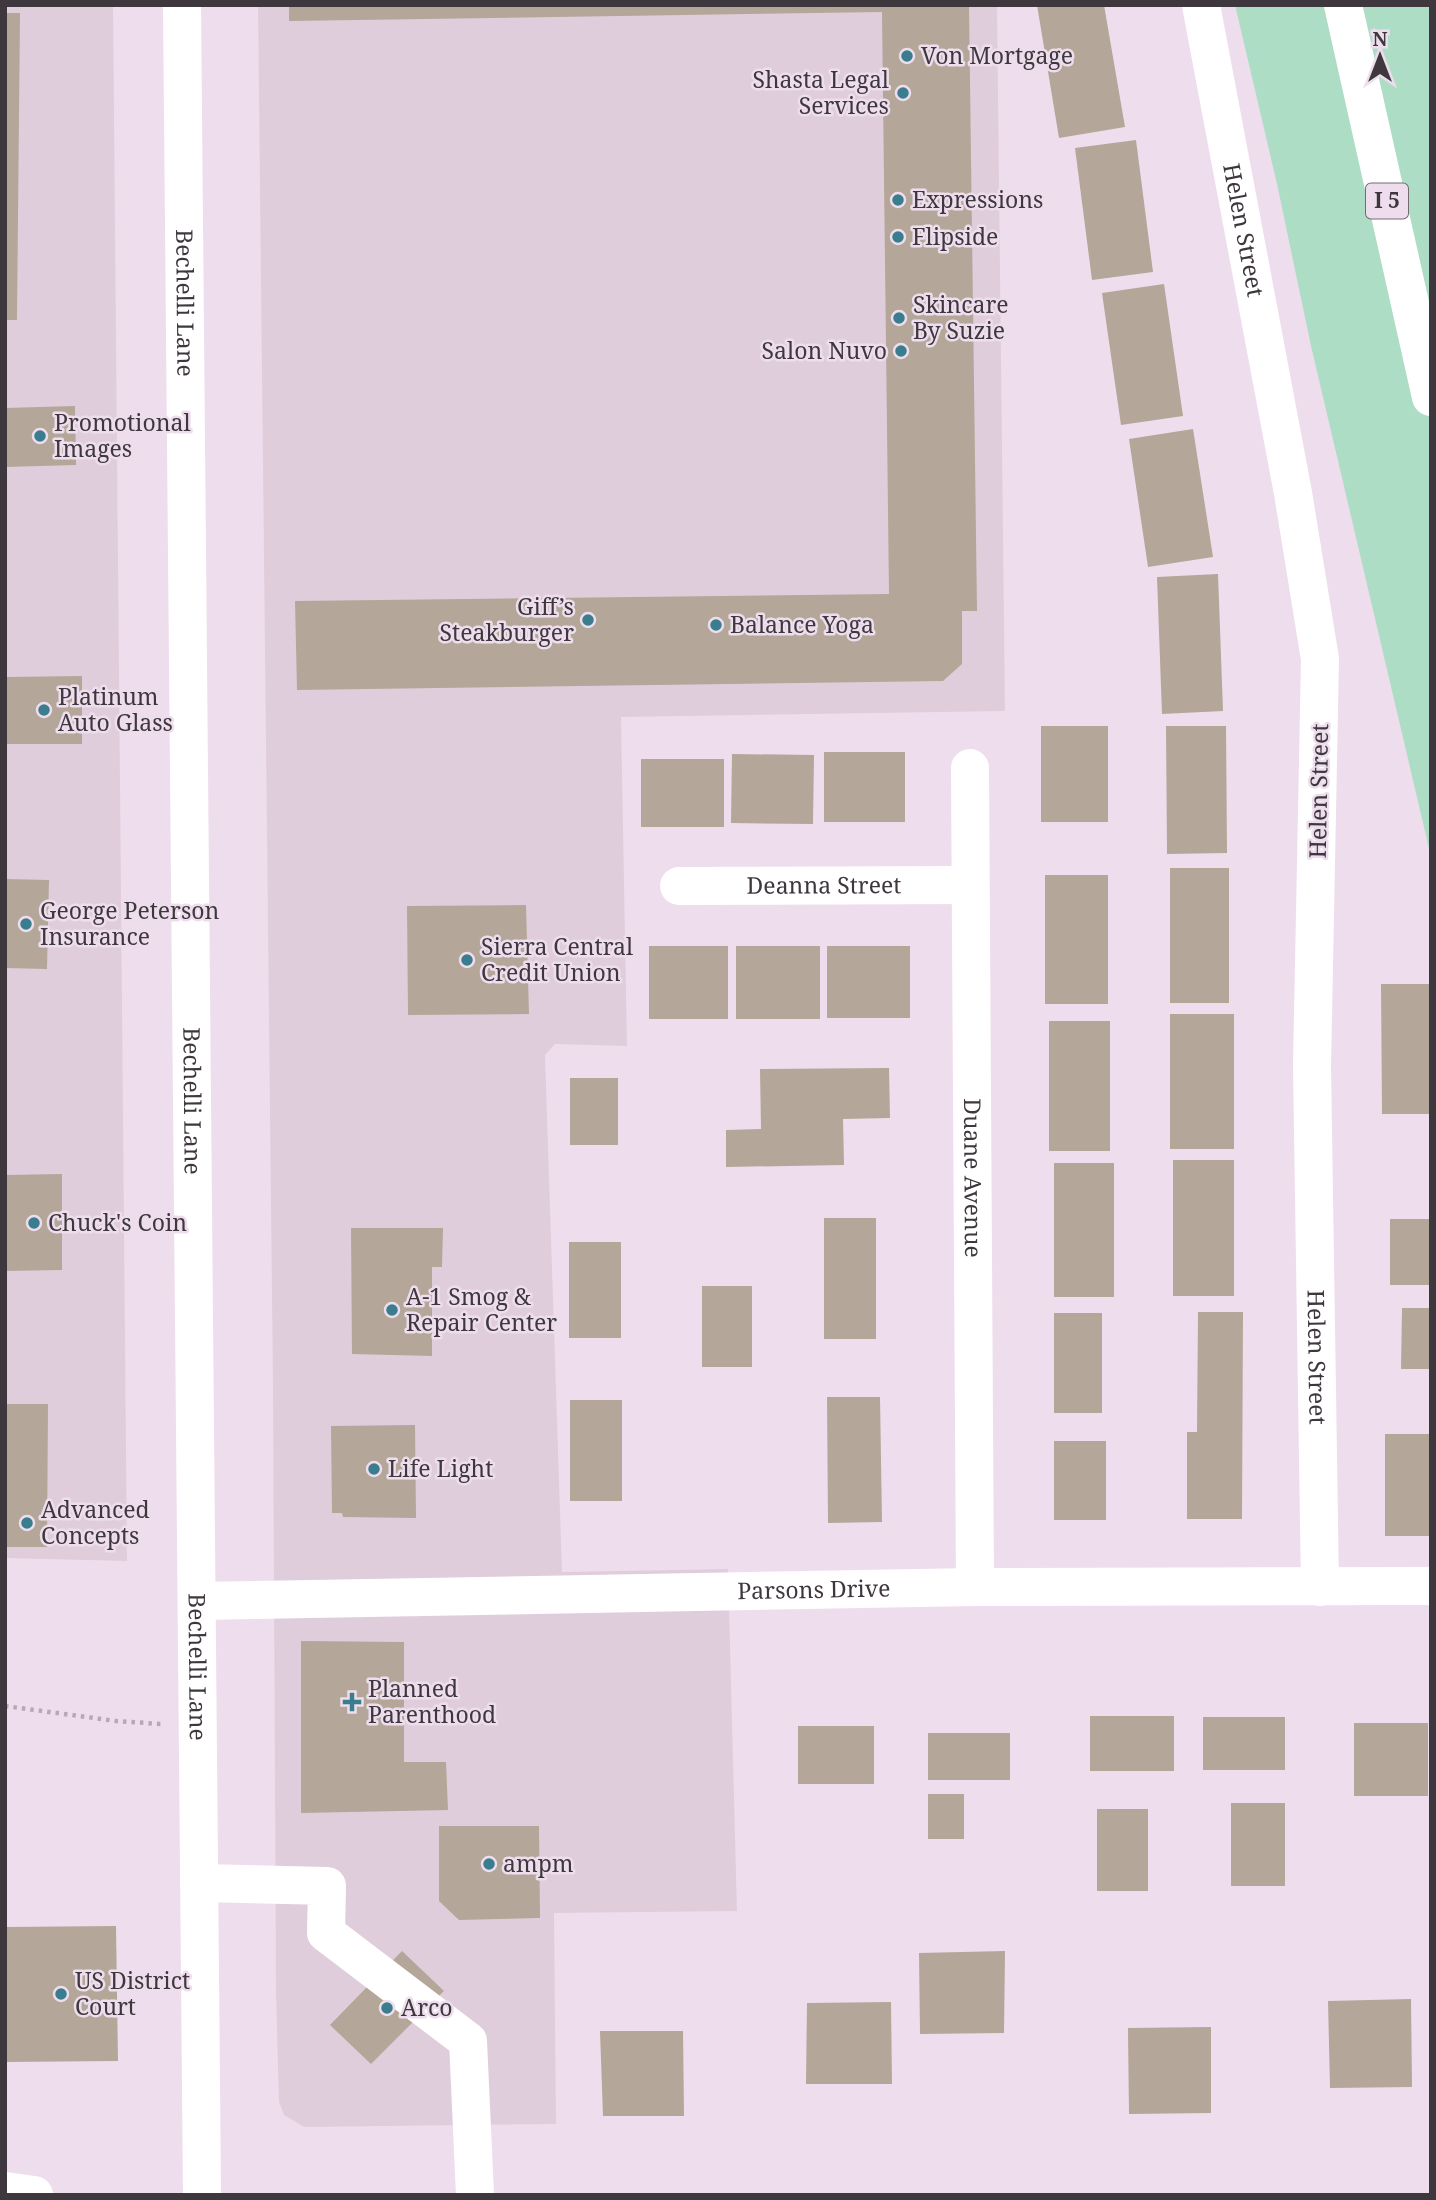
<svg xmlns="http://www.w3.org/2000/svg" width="1436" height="2200" font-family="'Noto Serif',serif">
  <rect width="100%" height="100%" fill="#eedeed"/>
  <g fill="#e0cddc">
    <path d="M5,5H113L127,1561L5,1558Z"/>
    <path d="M258,5H997L1005,711L621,717L627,1046L555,1044L545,1055L562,1572L728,1569L737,1911L554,1913L556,2124L304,2127L284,2115L279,2102L276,1993L273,1388Z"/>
  </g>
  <path fill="#aeddc6" d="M1235,5H1431V857L1311,346L1277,184Z"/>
  <g fill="#b4a698">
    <path d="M289,5H969L977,611H962V664L943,681L297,690L295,601L889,594L882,12L289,21Z"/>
    <path d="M1037,5H1104L1125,127L1059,138Z"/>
    <path d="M5,13H20L17,320H5Z"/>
    <path d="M1136,140L1153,272L1092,280L1075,148Z"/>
    <path d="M1164,284L1183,416L1121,425L1102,293Z"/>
    <path d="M75,406L76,465L5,467V408Z"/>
    <path d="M1193,429L1213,557L1148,567L1129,439Z"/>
    <path d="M1218,574L1223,711L1162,714L1157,577Z"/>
    <path d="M82,676V744H5V677Z"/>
    <rect x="1041" y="726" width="67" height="96"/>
    <path d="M1166,726H1226L1227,853L1167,854Z"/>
    <rect x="824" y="752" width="81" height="70"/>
    <path d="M732,754L814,755L813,824L731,823Z"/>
    <rect x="641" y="759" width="83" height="68"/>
    <rect x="1170" y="868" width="59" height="135"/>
    <rect x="1045" y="875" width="63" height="129"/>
    <path d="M5,879L49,880L47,969L5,968Z"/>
    <path d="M526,905L529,1014L408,1015L407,906Z"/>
    <rect x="649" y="946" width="79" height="73"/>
    <rect x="736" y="946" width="84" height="73"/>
    <rect x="827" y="946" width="83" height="72"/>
    <path d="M1381,984H1431V1114H1382Z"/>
    <rect x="1170" y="1014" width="64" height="135"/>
    <rect x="1049" y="1021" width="61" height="130"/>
    <path d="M889,1068L890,1118L843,1119L844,1165L726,1167V1130L761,1129L760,1069Z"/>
    <rect x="570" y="1078" width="48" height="67"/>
    <rect x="1173" y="1160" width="61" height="136"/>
    <rect x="1054" y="1163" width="60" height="134"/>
    <path d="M62,1174V1270L5,1271V1175Z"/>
    <rect x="824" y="1218" width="52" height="121"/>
    <rect x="1390" y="1219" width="41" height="66"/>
    <path d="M351,1228H443L442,1267H432V1356L352,1354Z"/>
    <rect x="569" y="1242" width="52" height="96"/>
    <rect x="702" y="1286" width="50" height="81"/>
    <path d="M1402,1308H1431V1369H1401Z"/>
    <path d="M1198,1312H1243L1242,1519H1187V1432H1197Z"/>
    <rect x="1054" y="1313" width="48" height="100"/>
    <path d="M827,1397H880L882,1522L828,1523Z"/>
    <rect x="570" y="1400" width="52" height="101"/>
    <path d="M5,1404H48L47,1547H5Z"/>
    <path d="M415,1425L416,1518L343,1517L342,1513H332L331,1426Z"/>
    <rect x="1385" y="1434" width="46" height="102"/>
    <rect x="1054" y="1441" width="52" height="79"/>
    <path d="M301,1641L404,1642V1762H446L448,1810L301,1813Z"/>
    <rect x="1090" y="1716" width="84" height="55"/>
    <rect x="1203" y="1717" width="82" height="53"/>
    <rect x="1354" y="1723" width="74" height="73"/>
    <rect x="798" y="1726" width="76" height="58"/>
    <rect x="928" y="1733" width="82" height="47"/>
    <rect x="928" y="1794" width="36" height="45"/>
    <rect x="1231" y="1803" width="54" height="83"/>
    <rect x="1097" y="1809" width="51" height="82"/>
    <path d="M439,1826H539L540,1918L459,1920L439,1901Z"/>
    <path d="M116,1926L118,2061L5,2062V1927Z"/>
    <path d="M402,1951L444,1991L371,2064L330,2025Z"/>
    <path d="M1005,1951L1004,2033L920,2034L919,1953Z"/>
    <path d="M1411,1999L1412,2087L1330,2088L1328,2001Z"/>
    <path d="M891,2002L892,2084H806L807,2003Z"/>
    <path d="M1211,2027V2113L1129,2114L1128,2028Z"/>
    <path d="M600,2031H683L684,2116H603Z"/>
  </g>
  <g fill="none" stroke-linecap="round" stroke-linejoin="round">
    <path stroke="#b5a9b5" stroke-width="4.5" stroke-dasharray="3.5 5" stroke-linecap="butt" d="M5,1706L116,1721L161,1724"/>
    <g stroke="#fff" stroke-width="38">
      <path id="s1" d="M1201,5L1293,493L1320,659L1312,1066L1320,1587"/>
      <path id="s2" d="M970,768L975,1587"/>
      <path id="s3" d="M679,886L970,885"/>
      <path id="s4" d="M198,1601L975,1587L1431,1586"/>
      <path d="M199,1883L327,1886L326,1933L468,2041L475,2195"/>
    </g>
    <g stroke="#fff" stroke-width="38">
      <path id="s5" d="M182,5L202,2195"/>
      <path d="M5,2191L34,2195"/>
    </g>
    <path stroke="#fff" stroke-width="38" d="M1343,5L1431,397"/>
  </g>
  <g fill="#3a7d8e" stroke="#eedeed" stroke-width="2.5">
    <circle cx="907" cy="56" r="7"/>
    <circle cx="903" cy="93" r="7"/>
    <circle cx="898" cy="200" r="7"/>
    <circle cx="898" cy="237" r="7"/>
    <circle cx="899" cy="318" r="7"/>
    <circle cx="901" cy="351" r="7"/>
    <circle cx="40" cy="436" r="7"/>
    <circle cx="588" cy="620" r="7"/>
    <circle cx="716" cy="625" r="7"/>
    <circle cx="44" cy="710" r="7"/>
    <circle cx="26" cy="924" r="7"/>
    <circle cx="467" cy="960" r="7"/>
    <circle cx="34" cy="1223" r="7"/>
    <circle cx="392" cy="1310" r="7"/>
    <circle cx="374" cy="1469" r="7"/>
    <circle cx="27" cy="1523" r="7"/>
    <path d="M348.5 1691.5h7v7h7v7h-7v7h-7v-7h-7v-7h7z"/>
    <circle cx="489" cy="1864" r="7"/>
    <circle cx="61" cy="1994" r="7"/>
    <circle cx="387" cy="2008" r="7"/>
  </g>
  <g text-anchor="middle" stroke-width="5" stroke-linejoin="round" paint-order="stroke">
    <rect fill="#eedeed" stroke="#736a72" stroke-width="2" x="1366" y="183.5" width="42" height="35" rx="5"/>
    <g font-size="21" font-weight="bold" fill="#3e383e">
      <text x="1387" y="208">I 5</text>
    </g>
    <g font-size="23" fill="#3e383e" stroke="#eedeed" text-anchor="start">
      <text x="921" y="64">Von Mortgage</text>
      <text x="889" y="88" text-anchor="end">Shasta Legal<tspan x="889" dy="26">Services</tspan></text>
      <text x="912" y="208">Expressions</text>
      <text x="912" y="245">Flipside</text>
      <text x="913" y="313">Skincare<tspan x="913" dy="26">By Suzie</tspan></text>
      <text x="887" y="359" text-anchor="end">Salon Nuvo</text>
      <text x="54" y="431">Promotional<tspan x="54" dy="26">Images</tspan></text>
      <text x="574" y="615" text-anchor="end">Giff’s<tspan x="574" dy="26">Steakburger</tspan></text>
      <text x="730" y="633">Balance Yoga</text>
      <text x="58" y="705">Platinum<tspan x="58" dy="26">Auto Glass</tspan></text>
      <text x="40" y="919">George Peterson<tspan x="40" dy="26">Insurance</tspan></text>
      <text x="481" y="955">Sierra Central<tspan x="481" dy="26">Credit Union</tspan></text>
      <text x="48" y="1231">Chuck's Coin</text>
      <text x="406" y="1305">A-1 Smog &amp;<tspan x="406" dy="26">Repair Center</tspan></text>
      <text x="388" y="1477">Life Light</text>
      <text x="41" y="1518">Advanced<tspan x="41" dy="26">Concepts</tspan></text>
      <text x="368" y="1697">Planned<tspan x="368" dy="26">Parenthood</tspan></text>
      <text x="503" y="1872">ampm</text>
      <text x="75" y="1989">US District<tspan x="75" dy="26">Court</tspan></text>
      <text x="401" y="2016">Arco</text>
    </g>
    <g font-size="23" fill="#3e383e" stroke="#eedeed">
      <text dy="8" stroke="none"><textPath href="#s1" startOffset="229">Helen Street</textPath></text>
      <text dy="8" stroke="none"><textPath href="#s5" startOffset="298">Bechelli Lane</textPath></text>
      <text transform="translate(1319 791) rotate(-89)" y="8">Helen Street</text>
      <text dy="8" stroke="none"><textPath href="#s3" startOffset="145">Deanna Street</textPath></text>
      <text dy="8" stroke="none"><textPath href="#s5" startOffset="1096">Bechelli Lane</textPath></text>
      <text dy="8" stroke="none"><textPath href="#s2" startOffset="410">Duane Avenue</textPath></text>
      <text dy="8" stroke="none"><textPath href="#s1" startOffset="1363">Helen Street</textPath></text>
      <text dy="8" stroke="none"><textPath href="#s4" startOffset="616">Parsons Drive</textPath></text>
      <text dy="8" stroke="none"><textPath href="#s5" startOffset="1662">Bechelli Lane</textPath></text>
    </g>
  </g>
  <rect width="1436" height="2200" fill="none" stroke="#3e383e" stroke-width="14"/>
  <g transform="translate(1380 56)" stroke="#eedeed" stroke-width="5" paint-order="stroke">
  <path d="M0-5L12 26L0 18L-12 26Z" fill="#3e383e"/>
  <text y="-10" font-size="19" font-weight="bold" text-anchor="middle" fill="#3e383e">N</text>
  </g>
</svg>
